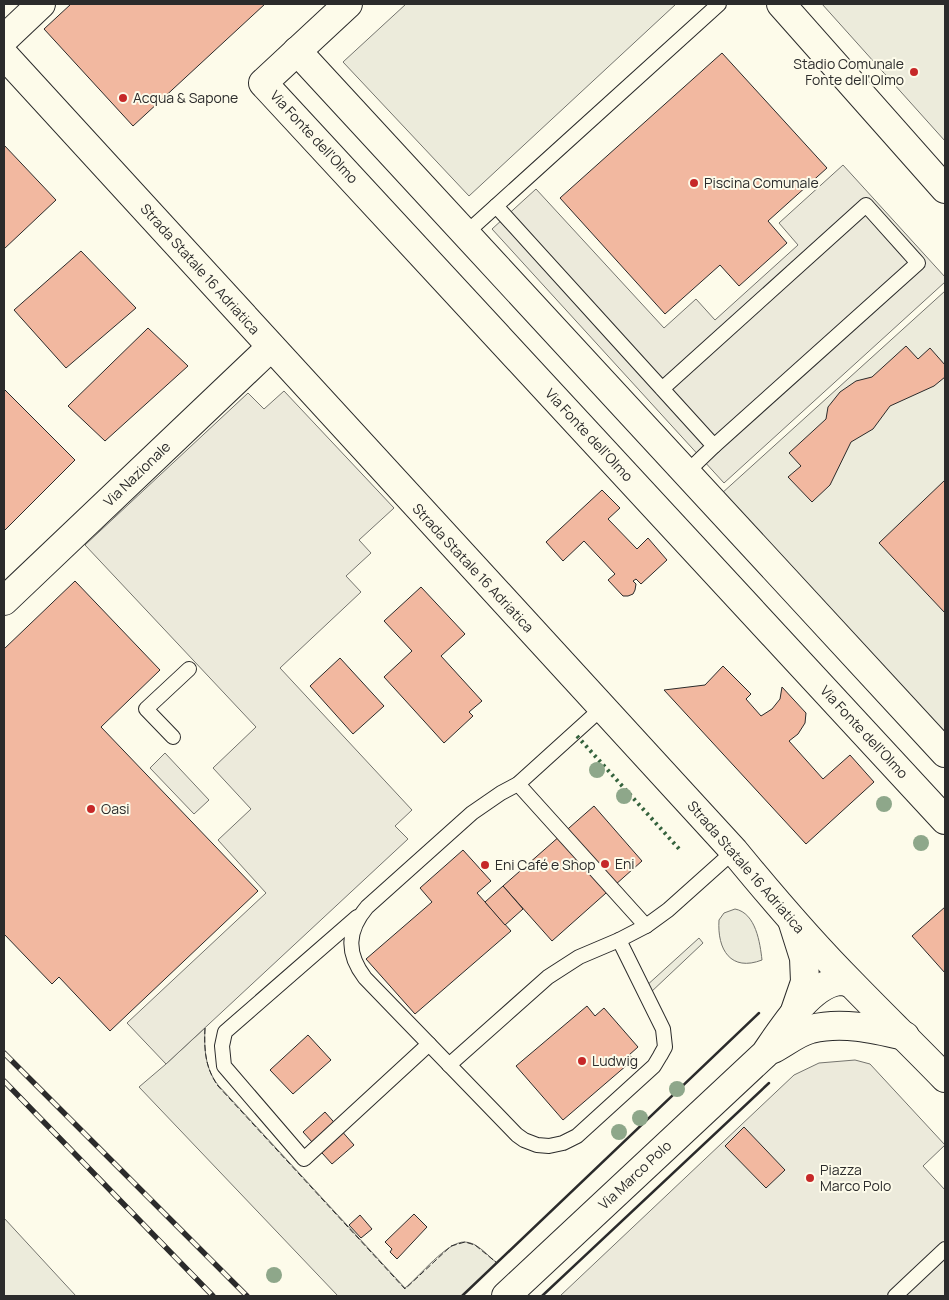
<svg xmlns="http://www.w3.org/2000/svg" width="949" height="1300" font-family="Manrope,sans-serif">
  <rect width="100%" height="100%" fill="#fdfbea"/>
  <g fill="#ecebdb" stroke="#74746e">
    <path d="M406,4H676L469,196L343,62Z"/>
    <path d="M822,4H945V141Z"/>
    <path d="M945,291V740L721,494Z"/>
    <path d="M735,909C756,913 760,943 762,960C731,972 717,950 719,920L724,913Z"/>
    <path d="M699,938L703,943L650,993L645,987Z"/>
    <path d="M205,1028C204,1049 205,1068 218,1085L405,1288C419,1277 447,1241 465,1242C477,1242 488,1256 497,1263L462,1296H338L139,1087L166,1064Z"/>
    <path d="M4,1218L76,1296H4Z"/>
  </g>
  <g fill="#eceadb" stroke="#74746e">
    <path d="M843,165L945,277V282L724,483L492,229L536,189L664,328L696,299L715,320L798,245L779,223Z"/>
    <path d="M284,391L394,508L359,540L371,553L346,576L361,592L280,668L412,810L395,826L408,839L166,1064L127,1023L266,893L218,840L251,809L213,768L256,727L85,545L248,393L264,409Z"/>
    <path d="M165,753L209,800L194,814L150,768Z"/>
    <path d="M855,1060L870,1064L945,1145L923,1166L945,1190V1296H560L794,1075L819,1063Z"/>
  </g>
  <g fill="#f2b8a0" stroke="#2b2b2b">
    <path d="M71,4H265L133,126L44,29Z"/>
    <path d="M722,53L827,168L768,221L787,243L739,286L720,265L665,314L560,198Z"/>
    <path d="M4,145L56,200L4,249Z"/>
    <path d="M81,251L136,308L66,368L14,310Z"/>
    <path d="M148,328L188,366L105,441L68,406Z"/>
    <path d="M906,346L918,359L930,348L945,365V377L934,386L890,406L873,429L851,442L830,485L812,502L788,477L801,466L789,453L826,419L828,407L840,392L856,381L872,377Z"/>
    <path d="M4,389L75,460L4,531Z"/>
    <path d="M945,480V613L879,543Z"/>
    <path d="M602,490L620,508L608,519L637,549L648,538L667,560L641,584L636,579L633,581L636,584L635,590L633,594L628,596H623L608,580L615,574L584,541L563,561L546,542Z"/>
    <path d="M75,581L160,670L101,727L258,891L110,1031L59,977L52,984L4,934V649Z"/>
    <path d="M421,587L465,634L441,656L482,701L469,712L473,716L444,743L384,677L412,651L384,621Z"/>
    <path d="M340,658L384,706L353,734L310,686Z"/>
    <path d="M723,666L751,694L746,699L761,716L772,709L780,699L782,687L806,713L805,723L798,734L789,741L823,779L850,755L874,782L806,844L664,690L705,685Z"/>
    <path d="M594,806L642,861L552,941L503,886Z"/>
    <path d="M463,850L491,881L477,893L511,931L415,1014L366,959L432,902L420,888Z"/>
    <path d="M503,886L523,909L505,925L485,902Z"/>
    <path d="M945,907V973L912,936Z"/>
    <path d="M587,1006L595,1016L604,1008L638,1047L629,1055L634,1059L563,1120L516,1066Z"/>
    <path d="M308,1035L331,1060L293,1094L270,1070Z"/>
    <path d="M325,1112L354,1145L332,1164L303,1132Z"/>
    <path d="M744,1127L785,1170L766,1188L725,1146Z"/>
    <path d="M414,1214L427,1227L397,1259L390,1252L392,1249L385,1242Z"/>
    <path d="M360,1215L372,1229L361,1238L349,1225Z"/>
  </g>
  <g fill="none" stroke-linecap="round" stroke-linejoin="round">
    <g stroke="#2b2b2b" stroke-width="16">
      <g id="lane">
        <path d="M496,206L719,4"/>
        <path d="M465,234L496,206C569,286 641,366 714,446L918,263L866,205L662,389"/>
        <path d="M686,473L714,446"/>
        <path d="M602,708L518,784L501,793L472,813L367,907C347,931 346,953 365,978L517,1135L524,1140L537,1145L549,1146L563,1143L577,1136L654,1066L660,1056L665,1047L663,1029L619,940"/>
        <path d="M173,737L146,709L189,669"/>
        <path d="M518,784L646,926"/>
        <path d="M357,917L225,1032L222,1046L224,1066L304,1159L429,1044"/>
        <path d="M449,1065L548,977L579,957L619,940L646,926L668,910L734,851"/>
        <path d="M895,1296L945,1249"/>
      </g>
    </g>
    <g stroke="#2b2b2b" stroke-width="30">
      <g id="street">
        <path d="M348,4L263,83L945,820"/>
        <path d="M781,4L945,189"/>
        <path d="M4,39L41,4"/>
        <path d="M297,51L945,753"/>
        <path d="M4,601L271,347"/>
        <path d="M792,920L804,958L805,982L795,1011"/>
        <path d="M773,1049C785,1043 798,1032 811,1029C842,1021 875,1029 905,1036"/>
        <path d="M506,1296L765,1054C781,1031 809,985 839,981C842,981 847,982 850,983"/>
      </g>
    </g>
    <g stroke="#2b2b2b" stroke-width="30">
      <path id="primary" d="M4,55L734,851C771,896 809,941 851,983C882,1015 914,1046 945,1078"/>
    </g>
    <use href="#lane" stroke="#fdfbea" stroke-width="14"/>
    <use href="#street" stroke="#fdfbea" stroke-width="28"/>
    <use href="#primary" stroke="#fdfbea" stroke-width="28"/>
    <g stroke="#2b2b2b" stroke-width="5.5">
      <g id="rail">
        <path d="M4,1053L247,1296"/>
        <path d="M4,1081L213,1296"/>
      </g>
    </g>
    <use href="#rail" stroke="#fdfbea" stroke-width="4" stroke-dasharray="11" stroke-linecap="butt"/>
    <path stroke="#34623c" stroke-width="4" stroke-dasharray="2.5 4" stroke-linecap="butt" d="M577,736L681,851"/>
    <path stroke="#2b2b2b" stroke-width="1" stroke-dasharray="6 2.5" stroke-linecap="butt" d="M205,1028C204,1049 205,1068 218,1086L405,1289L451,1246L465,1242L475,1245L497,1263"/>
    <g stroke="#2b2b2b" stroke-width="2.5">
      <path d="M462,1296L759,1013"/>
      <path d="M542,1296L769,1083"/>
    </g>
  </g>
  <g fill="#8ea78a">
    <circle cx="597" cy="770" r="8"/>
    <circle cx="624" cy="796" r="8"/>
    <circle cx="884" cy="804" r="8"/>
    <circle cx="921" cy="843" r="8"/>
    <circle cx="677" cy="1089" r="8"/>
    <circle cx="640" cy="1118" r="8"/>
    <circle cx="619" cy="1132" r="8"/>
    <circle cx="274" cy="1275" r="8"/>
  </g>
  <g fill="#c62828" stroke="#fdfbea" stroke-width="2">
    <circle cx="914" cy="72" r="5"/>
    <circle cx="123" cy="98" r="5"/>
    <circle cx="694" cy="183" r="5"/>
    <circle cx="91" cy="809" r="5"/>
    <circle cx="605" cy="864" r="5"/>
    <circle cx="485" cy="865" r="5"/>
    <circle cx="582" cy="1061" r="5"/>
    <circle cx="810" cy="1178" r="5"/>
  </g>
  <g text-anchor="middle" stroke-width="4" stroke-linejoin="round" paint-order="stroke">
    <g font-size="14" fill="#2b2b2b" stroke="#fdfbea" text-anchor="start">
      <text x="904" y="69" text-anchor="end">Stadio Comunale<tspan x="904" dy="16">Fonte dell'Olmo</tspan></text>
      <text x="133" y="103">Acqua &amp; Sapone</text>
      <text x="704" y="188">Piscina Comunale</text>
      <text x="101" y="814">Oasi</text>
      <text x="615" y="869">Eni</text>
      <text x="495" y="870">Eni Café e Shop</text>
      <text x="592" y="1066">Ludwig</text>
      <text x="820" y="1175">Piazza<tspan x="820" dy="16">Marco Polo</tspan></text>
    </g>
    <g font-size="14" fill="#2b2b2b" stroke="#fdfbea">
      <text transform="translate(314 137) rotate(47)" y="5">Via Fonte dell'Olmo</text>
      <text transform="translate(200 269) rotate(48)" y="5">Strada Statale 16 Adriatica</text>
      <text transform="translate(589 435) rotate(47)" y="5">Via Fonte dell'Olmo</text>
      <text transform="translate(137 474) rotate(-44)" y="5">Via Nazionale</text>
      <text transform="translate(473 568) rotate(47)" y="5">Strada Statale 16 Adriatica</text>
      <text transform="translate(864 732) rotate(47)" y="5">Via Fonte dell'Olmo</text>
      <text transform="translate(746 867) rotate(49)" y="5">Strada Statale 16 Adriatica</text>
      <text transform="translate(635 1175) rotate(-43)" y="5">Via Marco Polo</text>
    </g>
  </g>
  <rect width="949" height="1300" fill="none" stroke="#2b2b2b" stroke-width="10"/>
</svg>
